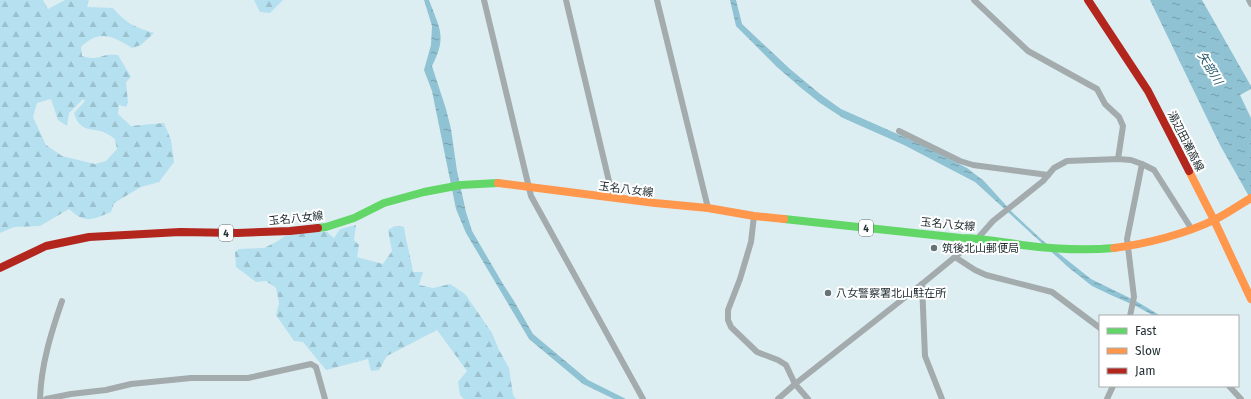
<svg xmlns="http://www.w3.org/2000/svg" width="1251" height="399" font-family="'Fira Sans','Noto Sans JP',sans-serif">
  <defs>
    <pattern id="forest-firs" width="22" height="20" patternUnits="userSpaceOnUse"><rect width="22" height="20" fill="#b4e0ef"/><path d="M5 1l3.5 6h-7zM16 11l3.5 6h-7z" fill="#9bc0ce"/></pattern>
    <pattern id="water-ripples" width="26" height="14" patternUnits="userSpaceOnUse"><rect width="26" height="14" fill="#8fc2d3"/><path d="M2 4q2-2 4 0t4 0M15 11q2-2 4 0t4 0" fill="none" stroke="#759eac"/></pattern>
  </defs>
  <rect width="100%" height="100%" fill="#ddeef3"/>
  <g fill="url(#forest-firs)" fill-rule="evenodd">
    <path d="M0,0H43L48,9L65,0H89L87,7L113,8C126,23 134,27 154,33L141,45L132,48C113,36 99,29 81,47L82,56C99,62 103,52 118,55L131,77L126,82L128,103L126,107L119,105L118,114L131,126L164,123L171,140L174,162L159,182L141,187L114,203L111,212C92,220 85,224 69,209L40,226L14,227L0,233ZM51,99L58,120L67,126L69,113L83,99L85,101L74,113C79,131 89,128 104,132C108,134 112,137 115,139L117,149L106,161L95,164L62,156L46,145L33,117L37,103Z"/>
    <path d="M254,0H283L270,13L260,12Z"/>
    <path d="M356,225L354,240L359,245L357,257L383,264L392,251L388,230L395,226L404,227C406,243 411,257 413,272H423L419,285L433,288L450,284L465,294L492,333L499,350L509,368L513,395L516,399H464L460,395L458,382L467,371L437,330L387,356L379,370L371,371L368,359L326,370L303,342L294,341L276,315L279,303L276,288L266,281L256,282L236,267L235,252L239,249L264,248L276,242L285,236L317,231L327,232L334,238L340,229Z"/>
  </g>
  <g fill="url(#water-ripples)">
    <path d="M424,0H429C440,30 447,36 432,66L446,109L451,129L457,171L466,212L472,231L503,284L514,301L533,334L588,380L626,399H614L583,384L529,339L466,233L456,209L432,91L424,70L431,45L432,26Z"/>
    <path d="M730,0H736L742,24L790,69L820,94L841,109L920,144L967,168L984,181L1013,213L1042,240L1091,279L1136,301L1161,316H1154L1136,306L1113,296L1092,286L1068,267L975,182L904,145L843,118L820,103L800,87L777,67L736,26Z"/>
    <path d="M1150,0H1202L1251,86V89L1240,95L1251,118V200L1220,145Z"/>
  </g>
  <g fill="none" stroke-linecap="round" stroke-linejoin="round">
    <g stroke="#a3abad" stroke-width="6">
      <path d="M484,0L531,196L643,399"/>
      <path d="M566,0L613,198"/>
      <path d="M657,0L708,208"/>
      <path d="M974,0L1028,51L1097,89L1105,104L1119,117L1123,126L1118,159"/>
      <path d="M1249,0L1251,4"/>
      <path d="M899,131L960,161L973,165L1048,175"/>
      <path d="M754,216L751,242L740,279L728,310V320L731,327L757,352L778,360L786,365L795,384L808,399"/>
      <path d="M955,257L975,270L986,275L1052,292L1100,328"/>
      <path d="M922,284L925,356L942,399"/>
      <path d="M1130,316L1134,297L1127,239L1142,164"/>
      <path d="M1229,386L1241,399"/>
      <path d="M40,399C41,365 51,333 62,301"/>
      <path d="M46,399L71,394L106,390L131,384L191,378H248L311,364L316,367L325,399"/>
      <path d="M778,399L795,384L922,284L978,238L993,221L1043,181L1054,168L1067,161L1118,159L1131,160L1142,164L1154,170L1191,228"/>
      <path d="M1107,399L1113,386"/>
    </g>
    <g stroke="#63d668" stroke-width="8">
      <path d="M784,219L961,238C982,238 1001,242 1022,245C1053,249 1083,251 1114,248"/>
      <path d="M318,228L326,227L354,218L384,203L424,192L461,185L498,183"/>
    </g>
    <g stroke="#ff974d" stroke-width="8">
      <path d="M1189,171L1214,220L1251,299"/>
      <path d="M498,183L655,203L708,208L754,216L784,219"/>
      <path d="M1114,248C1146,244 1185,234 1214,220C1227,214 1239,205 1251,198"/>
    </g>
    <g stroke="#b3261e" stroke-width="8">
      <path d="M1088,0L1148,91L1189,171"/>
      <path d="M0,268L46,246L89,237L180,232L237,233L290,231L318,228"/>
    </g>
  </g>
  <g fill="#657277" stroke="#fff" stroke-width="1.5">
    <circle cx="934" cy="248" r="4"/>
    <circle cx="828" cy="293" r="4"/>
  </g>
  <g text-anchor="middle" stroke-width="4" stroke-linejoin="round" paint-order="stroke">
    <g fill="#fff" stroke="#666e71" stroke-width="1">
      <rect x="859" y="220" width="14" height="16" rx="3"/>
      <rect x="219" y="225" width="14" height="16" rx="3"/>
    </g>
    <g font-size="10" font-weight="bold" fill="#243034">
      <text x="866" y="232">4</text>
      <text x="226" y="237">4</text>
    </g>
    <g font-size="11" fill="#243034" stroke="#fff">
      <text transform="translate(1186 141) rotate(63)" y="4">湯辺田瀬高線</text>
      <text transform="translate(626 189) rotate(7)" y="4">玉名八女線</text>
      <text transform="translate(296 218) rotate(-6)" y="4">玉名八女線</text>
      <text transform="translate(948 224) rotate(5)" y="4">玉名八女線</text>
    </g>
    <g font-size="11" fill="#243034" stroke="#fff" text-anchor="start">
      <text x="942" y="252">筑後北山郵便局</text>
      <text x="836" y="297">八女警察署北山駐在所</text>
    </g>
    <g font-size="12" font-style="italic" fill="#255b6c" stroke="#fff">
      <text transform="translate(1210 68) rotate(59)" y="4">矢部川</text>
    </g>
  </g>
  <rect x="1099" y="315" width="140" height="72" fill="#ffffff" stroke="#a7acae"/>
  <rect x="1107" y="328" width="20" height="6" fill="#63d668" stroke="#a7acae"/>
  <text x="1135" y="335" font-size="12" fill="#243034">Fast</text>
  <rect x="1107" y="348" width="20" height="6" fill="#ff974d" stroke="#a7acae"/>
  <text x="1135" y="355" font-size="12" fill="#243034">Slow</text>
  <rect x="1107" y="368" width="20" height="6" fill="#b3261e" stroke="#a7acae"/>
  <text x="1135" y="375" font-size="12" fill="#243034">Jam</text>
</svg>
